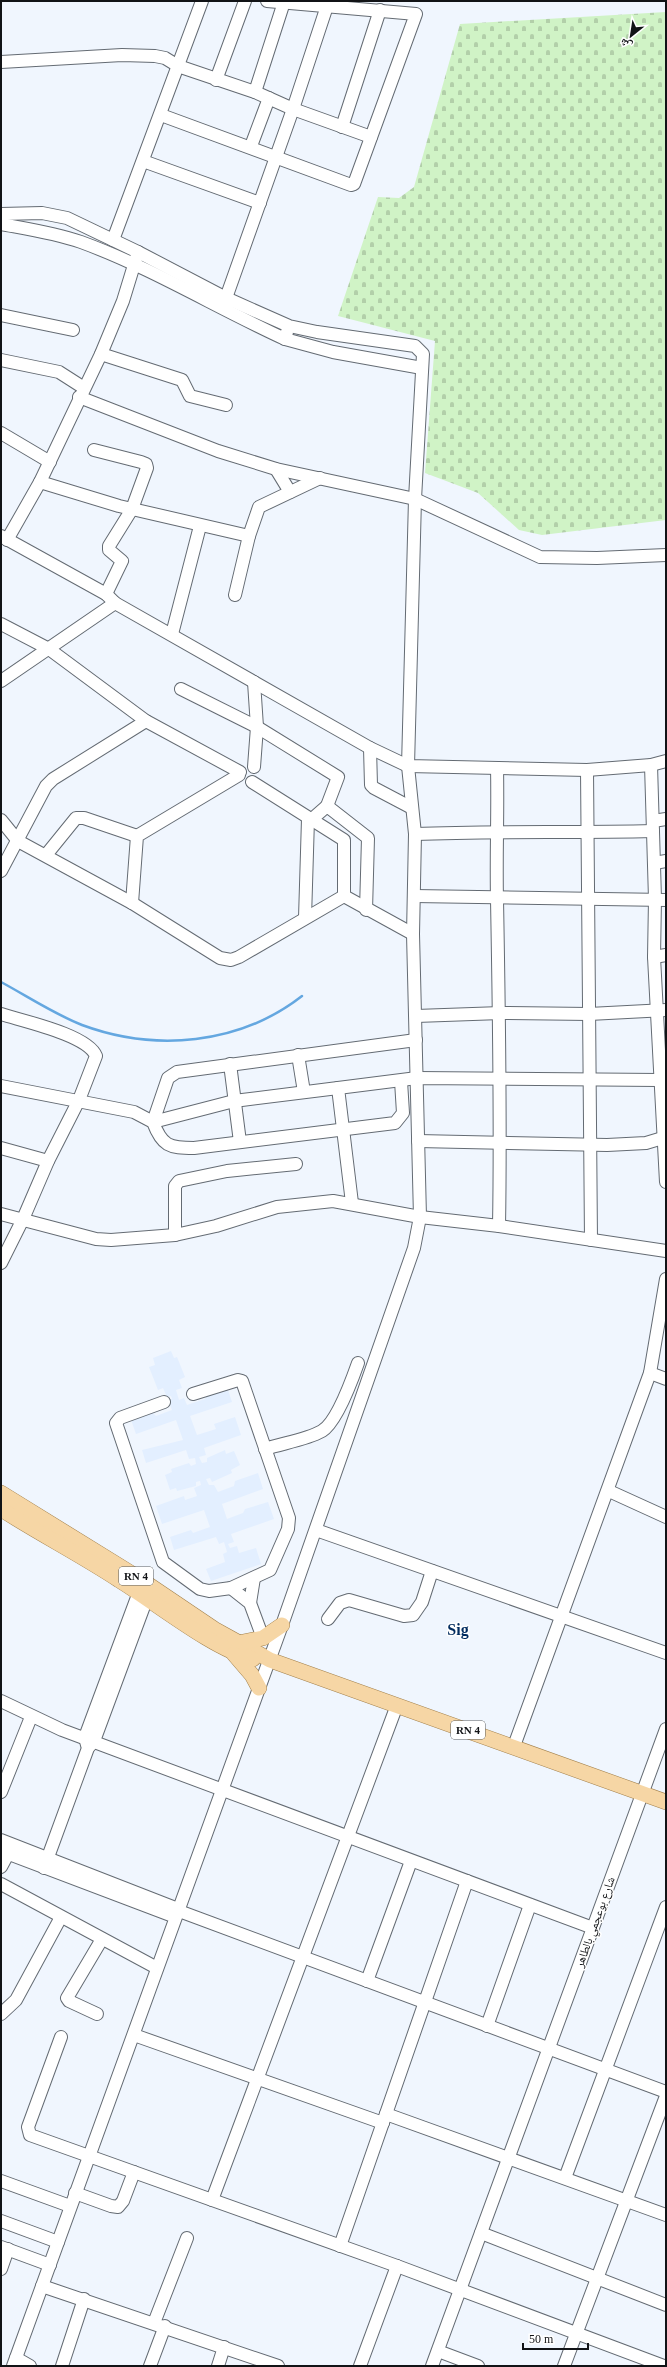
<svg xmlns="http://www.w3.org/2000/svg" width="667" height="2367" font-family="'Times New Roman','Noto Naskh Arabic',serif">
  <defs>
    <pattern id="cemetery-stones" width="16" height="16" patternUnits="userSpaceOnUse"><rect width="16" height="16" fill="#d0f3c6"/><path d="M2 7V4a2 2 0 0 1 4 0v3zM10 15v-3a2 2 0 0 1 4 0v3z" fill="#b2cfa9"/></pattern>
  </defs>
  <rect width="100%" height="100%" fill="#f0f6fe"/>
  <path fill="#e3efff" d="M171,1351L174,1358L177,1357L185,1377L179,1380L182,1388L176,1390L179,1400L184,1398L187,1405L205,1399L207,1395L227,1387L232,1402L190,1416L197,1435L216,1429L214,1424L235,1417L241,1435L204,1448L206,1455L199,1457L202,1463L207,1462V1458L225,1450L226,1454L234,1451L240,1465L231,1470L232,1473L212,1482L210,1478L206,1479L209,1485H214L218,1492L234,1486L235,1481L258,1473L263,1489L222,1504L227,1519L243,1513L245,1509L268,1502L274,1519L231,1534L234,1542L228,1544L230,1548L237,1546L239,1553L256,1548L261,1564L211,1581L206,1569L225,1562L223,1554L227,1552L224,1542L219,1544L216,1537L174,1550L170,1537L191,1530L193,1533L210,1527L204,1510L162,1524L156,1506L184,1496L185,1500L197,1496L194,1488L201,1485L200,1481L196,1482V1486L177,1491L176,1488L170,1490L165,1475L172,1472L171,1469L189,1463L191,1466L196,1464L195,1458L189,1459L186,1450L146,1463L142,1450L183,1440L176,1420L136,1434L131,1420L153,1413L156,1416L172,1410L168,1400L172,1399L171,1396L167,1397L163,1388L158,1390L149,1367L155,1365L153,1358Z"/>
  <path fill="url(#cemetery-stones)" d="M666,12V520L542,535L519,530L478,493L425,473L435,341L338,316L378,197L399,198L414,187L460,24Z"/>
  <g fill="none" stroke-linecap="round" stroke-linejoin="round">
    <path stroke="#64a7e0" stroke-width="2.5" d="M1,982C27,996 54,1014 82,1025C155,1052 239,1045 302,996"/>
    <g stroke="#646b73" stroke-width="14">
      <g id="minor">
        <path d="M1,62L122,55L155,56L165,58L178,66L255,92L293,109L371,137"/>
        <path d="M216,80L245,1"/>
        <path d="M255,92L284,2"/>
        <path d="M161,115L351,185L354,184L416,14L267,1"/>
        <path d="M342,127L380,10"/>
        <path d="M251,146L269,98"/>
        <path d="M143,161L260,203"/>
        <path d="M1,214L42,213L67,218L138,252L226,298L289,326L317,332L415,346L423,354L415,499L408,766L415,834L413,934L420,1217L414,1248L282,1625L13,2366"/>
        <path d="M1,224C28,229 55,233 81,242C152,268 217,308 285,339"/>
        <path d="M113,240L202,1"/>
        <path d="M226,298L293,109L327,6"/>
        <path d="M1,315L73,330"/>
        <path d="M287,332L285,339L333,352L422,368"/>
        <path d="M101,354L182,380L190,396L226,405"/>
        <path d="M1,360L59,372L84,388"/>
        <path d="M79,397L218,451L276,469L415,499L540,557L597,558L666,555"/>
        <path d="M1,433L50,462"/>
        <path d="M94,450L141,462L146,464L147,468L132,509L109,546V550L122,561L106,594"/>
        <path d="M276,469L290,492"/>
        <path d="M40,482L119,506L249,536L259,507L320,478"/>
        <path d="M1,536L106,594L115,603L370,748L408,766L587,770L651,765L666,761"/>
        <path d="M7,540L40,482L101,354L123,301L138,252"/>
        <path d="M235,595L249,536"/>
        <path d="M1,624L49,649L146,721L240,772"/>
        <path d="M172,634L200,526"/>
        <path d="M1,681L115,603"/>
        <path d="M181,689L257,727L338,777L327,806"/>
        <path d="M370,748L371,785L374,788L412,808"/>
        <path d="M651,765L655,899L654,957L666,1182"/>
        <path d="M254,767L257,727L254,682"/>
        <path d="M497,768C498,812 496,855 497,899C499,1008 501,1117 499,1226"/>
        <path d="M587,770L591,1240"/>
        <path d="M252,782L344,840V896L413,934"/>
        <path d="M1,820L18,841L132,903L220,958L231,960L239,957L344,896"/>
        <path d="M311,820L327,806L368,838L366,910"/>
        <path d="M653,821L666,819"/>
        <path d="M415,834C495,831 574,833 653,831"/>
        <path d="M46,855L76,818H84L137,836"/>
        <path d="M654,863L666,861"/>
        <path d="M1,871L46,786L53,779L146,721"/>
        <path d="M414,896L666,900"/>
        <path d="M132,903L137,836L239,775"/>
        <path d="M305,918L308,819"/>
        <path d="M654,957L666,955"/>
        <path d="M1,1014C23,1021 88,1035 96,1056L79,1100L48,1161L23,1219L1,1263"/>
        <path d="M416,1016L501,1013L589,1014L666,1010"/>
        <path d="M298,1055L304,1092"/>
        <path d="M230,1064L240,1142"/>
        <path d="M1,1086L134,1112L153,1122C162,1146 169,1148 194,1148L395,1123L403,1113L401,1081"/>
        <path d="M338,1088L234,1101L153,1122L168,1078L177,1072L416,1040"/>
        <path d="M418,1141L607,1145L646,1143L666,1137"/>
        <path d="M1,1148L48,1161"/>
        <path d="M352,1203L338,1088L417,1078L659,1080"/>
        <path d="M1,1214L96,1239L111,1240L175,1235L216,1226L277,1207L333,1201L420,1217L499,1226L666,1251"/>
        <path d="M175,1235V1186L179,1181L227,1171L296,1164"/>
        <path d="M650,1373L666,1379"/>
        <path d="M164,1402L120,1418L116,1423L163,1562L200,1589L209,1591L231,1588L270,1570L288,1529L289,1518L242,1381L238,1380L193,1394"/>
        <path d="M265,1449C283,1443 306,1440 322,1431C337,1422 352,1380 358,1363"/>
        <path d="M609,1491L666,1517"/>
        <path d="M316,1530L666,1653"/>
        <path d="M231,1588L250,1603L263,1638"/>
        <path d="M250,1603L254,1578"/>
        <path d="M328,1619L340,1603L349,1600L404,1616L413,1615L422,1602L432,1571"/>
        <path d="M1,1701L62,1730L593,1928"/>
        <path d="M87,1745L85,1737L139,1592"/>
        <path d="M514,1746L650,1373L666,1279"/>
        <path d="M1,1792L31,1717"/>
        <path d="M1,1840L173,1907L179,1911L666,2092"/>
        <path d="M1,1851L170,1915L179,1911"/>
        <path d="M1,1867L8,1854"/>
        <path d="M44,1868L88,1748L94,1741L147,1598"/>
        <path d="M1,1884L157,1968"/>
        <path d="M367,1981L411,1861"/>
        <path d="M1,2014L16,2000L61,1917"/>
        <path d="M97,2014L69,2001L67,1998L102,1939"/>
        <path d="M487,2026L530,1905"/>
        <path d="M134,2035L383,2123"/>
        <path d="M61,2037L28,2127L30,2135L397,2266L664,2366"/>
        <path d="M386,2114L666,2215"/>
        <path d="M565,2178L666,1907"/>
        <path d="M1,2181L70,2206"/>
        <path d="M75,2193L111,2206L118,2207L123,2201L134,2172"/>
        <path d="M212,2200L397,1705"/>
        <path d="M1,2221L58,2242"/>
        <path d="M481,2233L666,2305"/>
        <path d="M340,2246L467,1881"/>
        <path d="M1,2247L50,2265"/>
        <path d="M1,2269L8,2249"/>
        <path d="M42,2286L278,2366"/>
        <path d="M154,2323L187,2238"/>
        <path d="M438,2351L478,2366"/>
        <path d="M16,2358L30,2366"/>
        <path d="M62,2366L84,2299"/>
        <path d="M150,2366L165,2326"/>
        <path d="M218,2366L224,2347"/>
        <path d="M360,2366L397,2266"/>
        <path d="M432,2366L666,1729"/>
        <path d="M564,2366L666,2096"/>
      </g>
    </g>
    <g stroke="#a2804c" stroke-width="16">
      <g id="major">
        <path d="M1,1493L137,1577L214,1629L270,1660L666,1802"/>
        <path d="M1,1509C40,1534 81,1555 119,1580C155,1602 214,1650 253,1659"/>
        <path d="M238,1643L263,1638L282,1625"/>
        <path d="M234,1654L252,1675L259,1688"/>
      </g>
    </g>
    <use href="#minor" stroke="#fff" stroke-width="12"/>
    <use href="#major" stroke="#f6d6a5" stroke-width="15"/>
  </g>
  <g text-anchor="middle" stroke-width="3" stroke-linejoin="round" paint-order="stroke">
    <g fill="#fff" stroke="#585a5c" stroke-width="1">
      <rect x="119" y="1567" width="34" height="18" rx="3"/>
      <rect x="451" y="1721" width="34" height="18" rx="3"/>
    </g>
    <g font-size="11" font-weight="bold" fill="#111316">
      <text x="136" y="1580">RN 4</text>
      <text x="468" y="1734">RN 4</text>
    </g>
    <g font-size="12" fill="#111316" stroke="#fff">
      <text transform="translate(595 1922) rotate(-70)" y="4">شارع بوعجمي بالطاهر</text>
    </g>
    <g font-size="16" font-weight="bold" fill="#012b5e" stroke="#fff">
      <text x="458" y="1635">Sig</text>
    </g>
  </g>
  <rect width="667" height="2367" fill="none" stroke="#111316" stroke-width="4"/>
  <g transform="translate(631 36) rotate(210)" stroke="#ffffff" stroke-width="3" paint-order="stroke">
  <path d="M0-3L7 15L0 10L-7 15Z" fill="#111316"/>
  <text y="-6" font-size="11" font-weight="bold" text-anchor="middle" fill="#111316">ش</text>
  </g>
  <path d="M523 2343v6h65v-6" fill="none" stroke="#111316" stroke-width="2"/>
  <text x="529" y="2343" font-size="12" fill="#111316" stroke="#ffffff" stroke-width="3" paint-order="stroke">50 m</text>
</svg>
